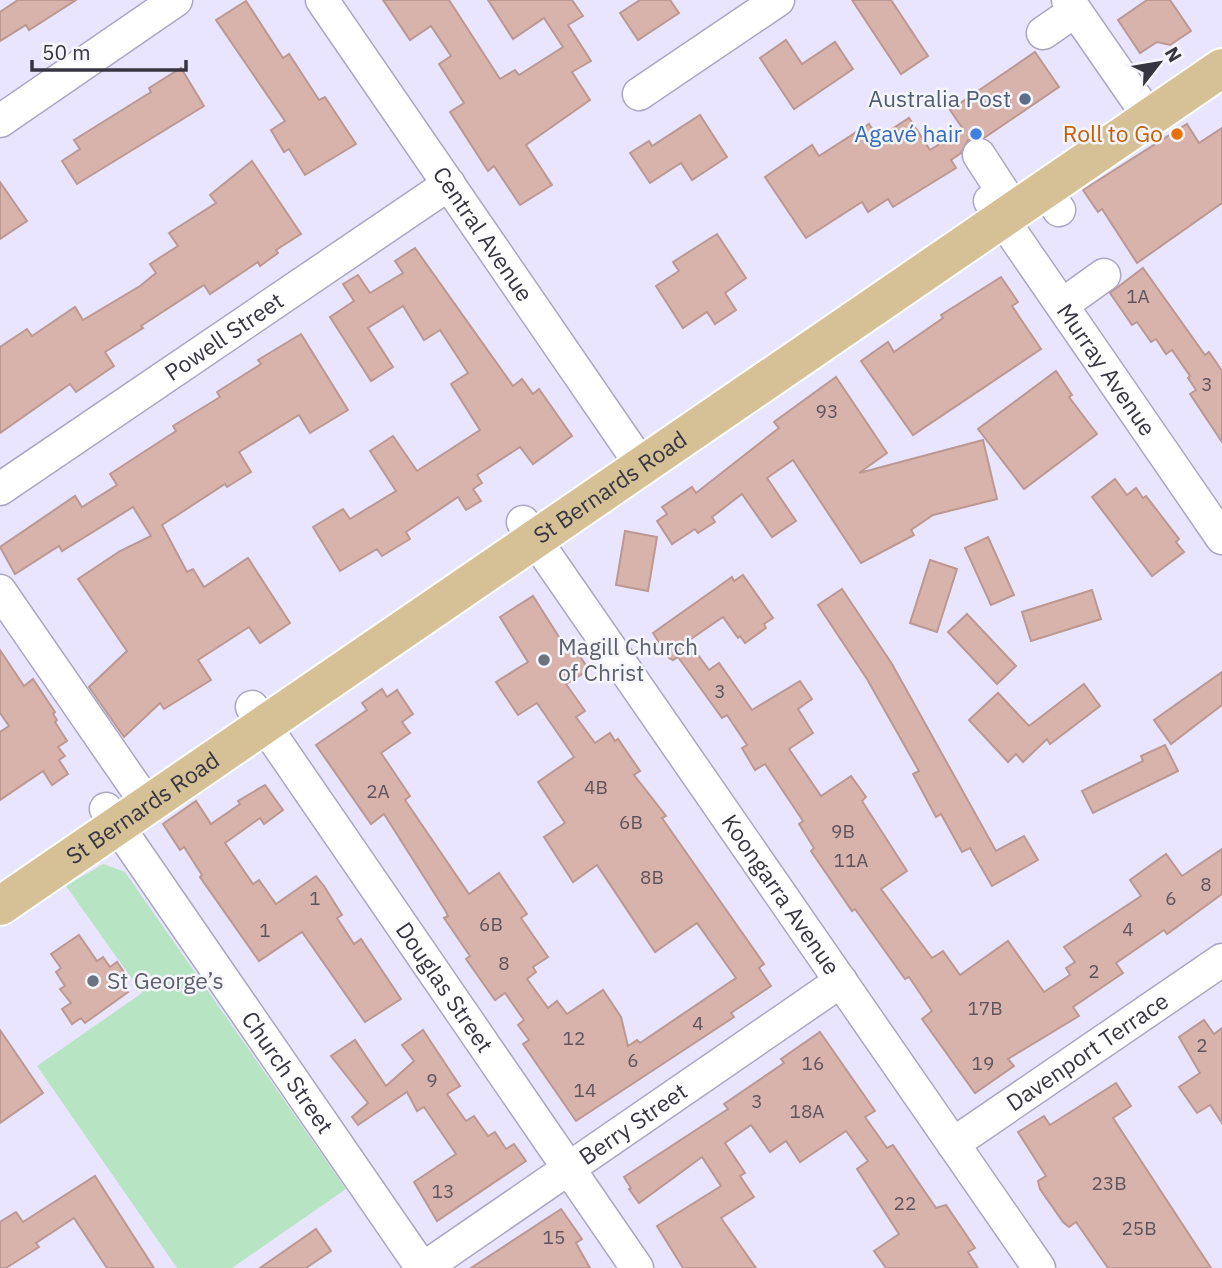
<svg xmlns="http://www.w3.org/2000/svg" width="1222" height="1268" font-family="'IBM Plex Sans',sans-serif">
  <rect width="100%" height="100%" fill="#eae5ff"/>
  <path fill="#b7e4c2" d="M103,864L125,872L346,1189L232,1268H177L37,1066L142,993L66,886Z"/>
  <g fill="#d7b3ac" stroke="#bb9891" stroke-width="2">
    <path d="M18,0H76L29,30L26,25L0,41V12Z"/>
    <path d="M383,0H449L500,79L515,70L519,75L563,47L544,18L513,39L488,0H572L583,16L568,25L591,61L572,72L590,100L526,145L552,185L520,205L494,166L488,171L450,112L464,103L439,64L451,56L431,26L410,40Z"/>
    <path d="M640,0H670L679,13L638,40L620,13Z"/>
    <path d="M852,0H891L928,56L901,74Z"/>
    <path d="M1147,0H1170L1191,31L1170,45L1157,42L1140,53L1118,20Z"/>
    <path d="M246,1L283,58L289,54L319,100L325,97L356,144L305,175L289,149L284,152L271,130L285,121L216,20Z"/>
    <path d="M786,40L802,64L835,42L853,69L794,109L760,58Z"/>
    <path d="M1035,52L1059,87L984,138L968,140L961,153L951,160L956,168L893,207L888,199L868,212L862,202L806,238L765,177L812,145L819,156L869,124L878,138L909,118L930,150L963,129L950,110Z"/>
    <path d="M181,68L204,106L77,184L62,161L80,149L74,140L151,92L149,88Z"/>
    <path d="M700,115L727,157L692,180L681,163L650,183L630,153L649,141L652,146Z"/>
    <path d="M1187,124L1199,143L1222,128V203L1137,263L1102,209L1098,212L1083,190Z"/>
    <path d="M252,161L301,234L276,250L278,253L260,266L258,262L210,294L204,285L141,326L143,328L105,352L114,366L76,392L70,384L0,433V347L27,329L32,336L75,307L83,320L140,286L156,273L150,264L178,246L169,233L216,203L210,195Z"/>
    <path d="M0,182L27,221L0,239Z"/>
    <path d="M717,234L746,278L725,293L736,310L715,324L707,312L683,328L656,286L679,271L673,262Z"/>
    <path d="M415,248L513,386L522,379L533,394L539,389L572,436L533,464L520,447L477,475L482,483L473,489L481,501L466,510L458,497L406,532L410,539L382,556L377,549L340,571L313,527L343,509L350,519L396,491L370,451L393,436L417,471L480,430L451,384L468,373L440,330L424,340L403,306L368,328L393,367L371,381L330,317L354,301L343,284L358,275L370,293L403,273L395,261Z"/>
    <path d="M1143,268L1205,355L1209,352L1222,371V442L1190,394L1196,390L1188,378L1190,376L1172,350L1166,354L1156,339L1151,342L1137,322L1132,325L1110,293Z"/>
    <path d="M1001,277L1018,302L1012,306L1041,349L913,435L861,361L888,342L894,352L943,318L941,315Z"/>
    <path d="M301,334L348,410L310,433L299,415L239,452L251,472L227,487L225,484L162,525L187,572L193,569L204,587L248,558L290,623L260,643L249,627L198,660L211,680L164,709L160,703L124,737L89,687L127,651L78,579L120,551L151,536L133,507L62,551L59,546L15,574L0,547L75,496L82,507L117,485L110,474L176,431L173,426L220,397L217,392L261,364L258,360Z"/>
    <path d="M1056,371L1072,395L1069,397L1097,434L1024,489L978,429Z"/>
    <path d="M836,377L887,453L859,473L983,440L997,499L933,515L911,530L914,535L861,563L793,460L767,478L796,521L772,537L742,494L712,517L715,522L698,533L695,529L672,544L657,521L667,514L662,507L692,487L696,493L779,428L774,422Z"/>
    <path d="M1115,479L1127,495L1136,488L1143,498L1146,496L1179,539L1176,542L1184,552L1152,576L1092,497Z"/>
    <path d="M625,531L657,537L648,591L616,585Z"/>
    <path d="M988,537L1014,595L991,605L965,548Z"/>
    <path d="M930,560L957,569L937,632L910,623Z"/>
    <path d="M743,575L773,618L764,624L766,628L745,643L740,636L738,638L723,617L688,641L709,670L719,663L752,710L800,681L812,699L798,709L813,733L789,749L821,796L851,776L866,797L862,801L907,871L881,889L932,958L943,951L960,975L1008,941L1044,992L1070,975L1066,968L1075,962L1064,947L1141,896L1130,880L1166,854L1182,876L1222,849V894L1167,934L1164,930L1116,963L1123,973L1073,1007L1079,1016L1008,1059L1014,1066L975,1093L922,1019L932,1011L909,977L905,979L855,909L852,911L811,851L814,848L799,824L803,821L765,764L755,770L742,748L747,745L727,715L722,718L678,657L673,660L669,658L653,633L732,577L734,581Z"/>
    <path d="M842,589L892,664L996,851L1024,836L1038,860L992,886L970,848L962,852L941,814L936,817L913,774L919,771L867,679L818,605Z"/>
    <path d="M1092,590L1101,619L1031,641L1022,612Z"/>
    <path d="M533,596L566,648L572,644L589,670L566,684L585,711L576,717L595,743L610,733L615,741L618,739L640,771L634,775L666,816L662,818L764,964L759,968L771,986L731,1013L734,1017L576,1121L523,1044L529,1040L518,1025L524,1020L505,993L495,1000L466,959L470,956L444,918L448,916L445,910L384,814L371,824L316,745L367,710L362,703L382,689L387,697L397,690L413,714L402,722L410,733L381,753L410,796L405,800L469,894L499,873L527,914L521,918L548,957L533,967L536,972L527,979L548,1008L557,1001L567,1014L603,990L621,1017L628,1046L637,1040L640,1043L736,978L697,923L655,952L597,865L573,882L544,837L565,823L538,782L574,757L537,703L518,715L496,682L528,662L500,617Z"/>
    <path d="M967,614L1016,666L997,684L948,632Z"/>
    <path d="M0,650L24,686L33,679L55,712L53,714L57,720L55,722L67,741L58,747L65,756L59,760L68,774L52,785L43,771L0,800V732L9,726L0,713Z"/>
    <path d="M1222,672V705L1171,744L1154,720Z"/>
    <path d="M1084,684L1100,706L1050,744L1047,739L1023,762L1016,754L1008,762L969,720L998,693L1029,726Z"/>
    <path d="M1165,745L1178,771L1093,813L1082,791L1143,761L1141,756Z"/>
    <path d="M265,785L283,810L264,824L260,818L225,843L253,884L259,880L276,904L316,876L324,886L342,915L337,918L354,944L361,939L401,999L365,1022L302,932L259,961L200,877L202,875L184,847L180,850L163,824L196,801L211,824L240,804L238,801Z"/>
    <path d="M79,935L97,961L103,957L110,967L117,962L128,978L121,983L128,992L85,1023L81,1018L72,1024L62,1009L71,1003L60,989L65,986L56,972L61,968L51,954Z"/>
    <path d="M1204,1020L1214,1034L1222,1028V1123L1210,1105L1197,1113L1179,1087L1200,1073L1179,1037Z"/>
    <path d="M0,1030L43,1093L0,1123Z"/>
    <path d="M423,1030L460,1086L447,1094L466,1121L474,1116L488,1136L495,1132L506,1149L514,1144L526,1161L437,1221L414,1182L456,1154L424,1107L417,1111L407,1092L358,1125L352,1117L368,1103L331,1056L355,1040L386,1086L414,1061L402,1045Z"/>
    <path d="M820,1032L875,1111L865,1117L887,1148L893,1145L936,1208L946,1205L975,1248L968,1252L978,1268H886L874,1251L899,1234L857,1169L868,1161L846,1131L800,1162L786,1141L770,1152L751,1125L725,1143L745,1173L740,1176L754,1197L721,1218L756,1268H683L657,1226L721,1186L702,1157L639,1203L629,1189L631,1188L624,1177L728,1109L724,1104L784,1063L781,1059Z"/>
    <path d="M1116,1083L1131,1106L1113,1118L1211,1268H1108L1076,1222L1069,1227L1063,1222L1040,1189L1038,1181L1046,1176L1018,1132L1044,1116L1050,1125Z"/>
    <path d="M95,1176L154,1268H107L74,1218L36,1243L39,1247L6,1268H0V1222L16,1212L23,1222Z"/>
    <path d="M561,1209L582,1239L576,1243L590,1268H471Z"/>
    <path d="M316,1229L331,1251L306,1268H260Z"/>
  </g>
  <g fill="none" stroke-linecap="round" stroke-linejoin="round">
    <g stroke="#aba6c4" stroke-width="35">
      <g id="minor">
        <path id="s1" d="M322,0L642,466"/>
        <path d="M1068,0L1149,117"/>
        <path d="M1043,33L1075,11"/>
        <path d="M639,94L778,0"/>
        <path d="M0,121L176,0"/>
        <path d="M979,155L1003,192"/>
        <path d="M1045,189L1059,210"/>
        <path id="s2" d="M990,201L1222,538"/>
        <path d="M1062,305L1104,275"/>
        <path id="s3" d="M0,489L449,184"/>
        <path id="s4" d="M523,522L1039,1268"/>
        <path d="M0,591L147,804"/>
        <path id="s5" d="M252,707L637,1268"/>
        <path id="s6" d="M106,809L422,1268"/>
        <path id="s7" d="M953,1144L1222,960"/>
        <path id="s8" d="M424,1268L841,981"/>
      </g>
    </g>
    <g stroke="#fff" stroke-width="42">
      <g id="major">
        <path id="s9" d="M0,906L1222,68"/>
      </g>
    </g>
    <use href="#minor" stroke="#fff" stroke-width="32"/>
    <use href="#major" stroke="#d6c096" stroke-width="38"/>
  </g>
  <circle fill="#5c6f8a" stroke="#f6f5fc" stroke-width="2.5" cx="1025" cy="99" r="7"/>
  <circle fill="#3f7fe0" stroke="#f6f5fc" stroke-width="2.5" cx="976" cy="134" r="7"/>
  <circle fill="#e8710a" stroke="#f6f5fc" stroke-width="2.5" cx="1177" cy="134" r="7"/>
  <g fill="#6b7280" stroke="#f6f5fc" stroke-width="2.5">
    <circle cx="544" cy="660" r="7"/>
    <circle cx="93" cy="981" r="7"/>
  </g>
  <g text-anchor="middle" stroke-width="5" stroke-linejoin="round" paint-order="stroke">
    <g font-size="19" fill="#5f545c">
      <text x="1138" y="303">1A</text>
      <text x="1207" y="391">3</text>
      <text x="827" y="418">93</text>
      <text x="720" y="698">3</text>
      <text x="596" y="794">4B</text>
      <text x="378" y="798">2A</text>
      <text x="631" y="829">6B</text>
      <text x="843" y="838">9B</text>
      <text x="851" y="867">11A</text>
      <text x="652" y="884">8B</text>
      <text x="1206" y="891">8</text>
      <text x="315" y="905">1</text>
      <text x="1171" y="905">6</text>
      <text x="491" y="931">6B</text>
      <text x="1128" y="936">4</text>
      <text x="265" y="937">1</text>
      <text x="504" y="970">8</text>
      <text x="1094" y="978">2</text>
      <text x="985" y="1015">17B</text>
      <text x="698" y="1030">4</text>
      <text x="574" y="1045">12</text>
      <text x="1202" y="1052">2</text>
      <text x="633" y="1067">6</text>
      <text x="813" y="1070">16</text>
      <text x="983" y="1070">19</text>
      <text x="432" y="1087">9</text>
      <text x="585" y="1097">14</text>
      <text x="757" y="1108">3</text>
      <text x="807" y="1118">18A</text>
      <text x="1109" y="1190">23B</text>
      <text x="443" y="1198">13</text>
      <text x="905" y="1210">22</text>
      <text x="1139" y="1235">25B</text>
      <text x="554" y="1244">15</text>
    </g>
    <g font-size="23" fill="#4e5e75" stroke="#f6f5fc" text-anchor="end">
      <text x="1011" y="107">Australia Post</text>
    </g>
    <g font-size="23" fill="#366cbe" stroke="#f6f5fc" text-anchor="end">
      <text x="962" y="142">Agavé hair</text>
    </g>
    <g font-size="23" fill="#c56008" stroke="#f6f5fc" text-anchor="end">
      <text x="1163" y="142">Roll to Go</text>
    </g>
    <g font-size="23" fill="#373541" stroke="#f6f5fc">
      <text dy="8" stroke="none"><textPath href="#s1" startOffset="284">Central Avenue</textPath></text>
      <text dy="8" stroke="none"><textPath href="#s3" startOffset="271">Powell Street</textPath></text>
      <text dy="8" stroke="none"><textPath href="#s2" startOffset="205">Murray Avenue</textPath></text>
      <text dy="8" stroke="none"><textPath href="#s9" startOffset="740">St Bernards Road</textPath></text>
      <text dy="8" stroke="none"><textPath href="#s9" startOffset="173">St Bernards Road</textPath></text>
      <text dy="8" stroke="none"><textPath href="#s4" startOffset="453">Koongarra Avenue</textPath></text>
      <text dy="8" stroke="none"><textPath href="#s5" startOffset="340">Douglas Street</textPath></text>
      <text dy="8" stroke="none"><textPath href="#s7" startOffset="163">Davenport Terrace</textPath></text>
      <text dy="8" stroke="none"><textPath href="#s6" startOffset="320">Church Street</textPath></text>
      <text dy="8" stroke="none"><textPath href="#s8" startOffset="254">Berry Street</textPath></text>
    </g>
    <g font-size="23" fill="#5b616d" stroke="#f6f5fc" text-anchor="start">
      <text x="558" y="655">Magill Church<tspan x="558" dy="26">of Christ</tspan></text>
      <text x="107" y="989">St George’s</text>
    </g>
  </g>
  <g transform="translate(1159 63) rotate(59)" stroke="#f6f5fc" stroke-width="5" paint-order="stroke">
  <path d="M0-5L12 26L0 18L-12 26Z" fill="#373541"/>
  <text y="-10" font-size="19" font-weight="bold" text-anchor="middle" fill="#373541">N</text>
  </g>
  <path d="M32 60v10h154v-10" fill="none" stroke="#373541" stroke-width="3.5"/>
  <text x="42" y="60" font-size="21" fill="#373541" stroke="#f6f5fc" stroke-width="5" paint-order="stroke">50 m</text>
</svg>
